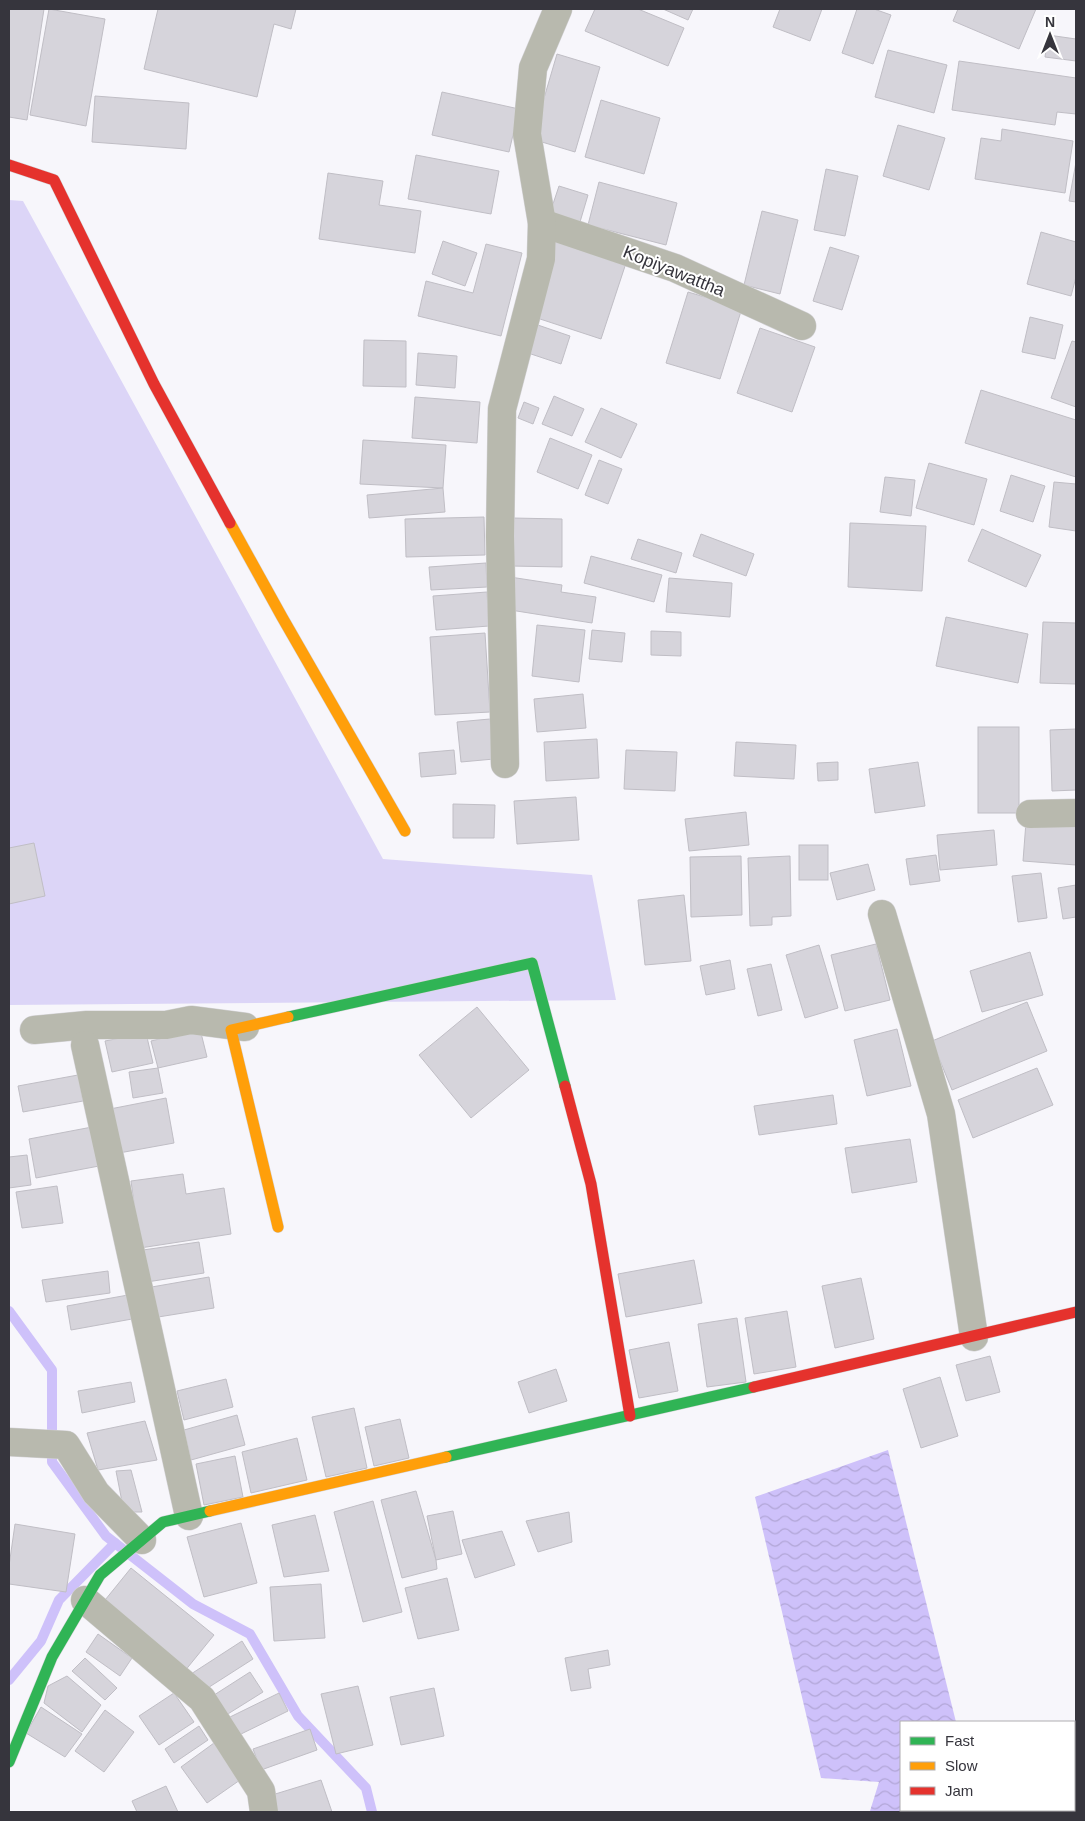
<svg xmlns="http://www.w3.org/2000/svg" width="1085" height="1821" font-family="Arial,sans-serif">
  <defs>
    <pattern id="water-waves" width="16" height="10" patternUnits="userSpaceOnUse" patternTransform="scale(1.25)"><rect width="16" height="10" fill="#cec1fa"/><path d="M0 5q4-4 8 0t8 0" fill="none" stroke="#b2a6d7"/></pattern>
  </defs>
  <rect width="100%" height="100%" fill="#f7f6fb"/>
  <path fill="#dcd5f7" d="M9,200L23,201L383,859L592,875L616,1000L9,1005Z"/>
  <path fill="url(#water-waves)" d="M888,1450L956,1722H901V1810H950L946,1812H876L870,1811L879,1782L821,1778L755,1497Z"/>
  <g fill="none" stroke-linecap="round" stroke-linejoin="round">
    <g stroke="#cec1fa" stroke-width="10">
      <path d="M9,1311L52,1370V1462L106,1536L193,1604L250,1634L298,1716L366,1788L372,1812"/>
      <path d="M9,1680L41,1641L59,1600L115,1543"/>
    </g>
  </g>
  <g fill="#d6d4db" stroke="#c0bec5">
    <path d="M9,9H44L27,120L9,117Z"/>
    <path d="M49,9L105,19L86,126L30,115Z"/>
    <path d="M158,9H296L291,29L274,24L257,97L144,69Z"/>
    <path d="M595,9H638L684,28L668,66L585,31Z"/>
    <path d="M663,9H693L688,20Z"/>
    <path d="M780,9H822L810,41L773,27Z"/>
    <path d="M857,9H874L891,15L873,64L842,53Z"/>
    <path d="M958,9H1036L1019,49L953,21Z"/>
    <path d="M1048,35L1076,39V61L1045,57Z"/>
    <path d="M888,50L947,65L934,113L875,97Z"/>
    <path d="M557,54L600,67L575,152L532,139Z"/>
    <path d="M959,61L1076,78V114L1057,112L1055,125L952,110Z"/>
    <path d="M442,92L519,109L509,152L432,135Z"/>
    <path d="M95,96L189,103L186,149L92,142Z"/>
    <path d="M601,100L660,118L644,174L585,157Z"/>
    <path d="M898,125L945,138L929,190L883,176Z"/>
    <path d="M1002,129L1073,141L1065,193L975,179L981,138L1001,141Z"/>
    <path d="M416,155L499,171L491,214L408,199Z"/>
    <path d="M1076,162V202L1069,201Z"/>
    <path d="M826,169L858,176L845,236L814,230Z"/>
    <path d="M328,173L383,181L379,205L421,211L415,253L319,239Z"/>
    <path d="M599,182L677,203L666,245L588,225Z"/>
    <path d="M559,186L588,195L580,222L550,213Z"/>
    <path d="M762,211L798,220L780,294L744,285Z"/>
    <path d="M1041,232L1076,242V277L1071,296L1027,284Z"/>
    <path d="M556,237L627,260L601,339L531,316Z"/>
    <path d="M443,241L477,253L465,286L432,274Z"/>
    <path d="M486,244L522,253L501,336L418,316L426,281L473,293Z"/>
    <path d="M830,247L859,256L842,310L813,301Z"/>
    <path d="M688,292L742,308L720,379L666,363Z"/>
    <path d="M1030,317L1063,325L1055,359L1022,352Z"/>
    <path d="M532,323L570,336L561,364L522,351Z"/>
    <path d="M760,328L815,347L792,412L737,393Z"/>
    <path d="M364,340L406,341V387L363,386Z"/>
    <path d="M1072,341L1076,342V407L1051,398Z"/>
    <path d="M418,353L457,356L455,388L416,385Z"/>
    <path d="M981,390L1076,420V477L965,443Z"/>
    <path d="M554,396L584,409L572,436L542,424Z"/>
    <path d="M415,397L480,402L477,443L412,438Z"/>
    <path d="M524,402L539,408L533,424L518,418Z"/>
    <path d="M601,408L637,424L621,458L585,442Z"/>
    <path d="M550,438L592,455L578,489L537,472Z"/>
    <path d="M363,440L446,445L443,488L360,484Z"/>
    <path d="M599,460L622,469L608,504L585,495Z"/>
    <path d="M929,463L987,479L974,525L916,508Z"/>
    <path d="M1011,475L1045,486L1033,522L1000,511Z"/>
    <path d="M885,477L915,480L911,516L880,512Z"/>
    <path d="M1054,482L1076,484V531L1049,527Z"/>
    <path d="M443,488L445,512L369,518L367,495Z"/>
    <path d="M484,517L485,555L406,557L405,519Z"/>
    <path d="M512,518L562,519V567L511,566Z"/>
    <path d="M850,523L926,526L922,591L848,587Z"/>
    <path d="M982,529L1041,555L1026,587L968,561Z"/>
    <path d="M701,534L754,554L746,576L693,556Z"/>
    <path d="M638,539L682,553L676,573L631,559Z"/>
    <path d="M591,556L662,575L654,602L584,583Z"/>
    <path d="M486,563L487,587L431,590L429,567Z"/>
    <path d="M510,577L562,585L561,592L596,597L592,623L504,609Z"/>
    <path d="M669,578L732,583L730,617L666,612Z"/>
    <path d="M487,592L489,626L436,630L433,596Z"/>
    <path d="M946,617L1028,634L1018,683L936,666Z"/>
    <path d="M1043,622L1076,623V684L1040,683Z"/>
    <path d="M537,625L585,630L579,682L532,676Z"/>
    <path d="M592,630L625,633L622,662L589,659Z"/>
    <path d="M651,631L681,632V656L651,655Z"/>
    <path d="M485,633L490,712L435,715L430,637Z"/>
    <path d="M583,694L586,728L537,732L534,699Z"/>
    <path d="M490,719L494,759L461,762L457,722Z"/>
    <rect x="978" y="727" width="41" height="86"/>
    <path d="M1076,729V790L1052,791L1050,730Z"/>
    <path d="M597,739L599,778L546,781L544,742Z"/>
    <path d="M736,742L796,745L794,779L734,776Z"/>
    <path d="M454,750L456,774L421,777L419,753Z"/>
    <path d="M626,750L677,752L675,791L624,789Z"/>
    <path d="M838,762V780L818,781L817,763Z"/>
    <path d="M918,762L925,806L875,813L869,769Z"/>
    <path d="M576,797L579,840L517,844L514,801Z"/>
    <path d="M453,804L495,805L494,838H453Z"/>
    <path d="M746,812L749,845L689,851L685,819Z"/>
    <path d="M1026,822L1076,826V865L1023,861Z"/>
    <path d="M994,830L997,865L940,870L937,835Z"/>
    <path d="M34,843L45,896L9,904V848Z"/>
    <rect x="799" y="845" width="29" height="35"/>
    <path d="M936,855L940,881L910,885L906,859Z"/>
    <path d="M741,856L742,915L691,917L690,857Z"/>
    <path d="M790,856L791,916L772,917V925L750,926L748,858Z"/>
    <path d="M868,864L875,890L837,900L830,873Z"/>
    <path d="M1041,873L1047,918L1018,922L1012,876Z"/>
    <path d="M1076,885V917L1063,919L1058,888Z"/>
    <path d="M684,895L691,961L645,965L638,900Z"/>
    <path d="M876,944L890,1000L845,1011L831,955Z"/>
    <path d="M819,945L838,1008L805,1018L786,955Z"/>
    <path d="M1030,952L1043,995L982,1012L970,971Z"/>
    <path d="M730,960L735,989L706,995L700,966Z"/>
    <path d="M771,964L782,1010L758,1016L747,969Z"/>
    <path d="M1027,1002L1047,1051L952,1090L932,1041Z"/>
    <path d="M477,1007L529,1070L471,1118L419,1055Z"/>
    <path d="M200,1029L207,1057L158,1068L151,1041Z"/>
    <path d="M897,1029L911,1086L867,1096L854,1040Z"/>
    <path d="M146,1033L153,1063L112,1072L105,1041Z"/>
    <path d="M158,1068L163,1093L133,1098L129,1072Z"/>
    <path d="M1037,1068L1053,1105L973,1138L958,1100Z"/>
    <path d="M78,1075L83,1101L23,1112L18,1086Z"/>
    <path d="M833,1095L837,1124L759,1135L754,1106Z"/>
    <path d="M166,1098L174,1143L119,1153L110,1109Z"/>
    <path d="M92,1127L99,1166L36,1178L29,1139Z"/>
    <path d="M910,1139L917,1182L852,1193L845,1148Z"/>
    <path d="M27,1155L31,1185L9,1188V1157Z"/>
    <path d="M183,1174L186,1194L224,1188L231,1234L140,1248L131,1181Z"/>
    <path d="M57,1186L63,1223L22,1228L16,1192Z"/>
    <path d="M199,1242L204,1273L147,1282L143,1250Z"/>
    <path d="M694,1260L702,1303L626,1317L618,1274Z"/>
    <path d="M108,1271L110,1293L46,1302L42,1280Z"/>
    <path d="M209,1277L214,1308L152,1318L146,1288Z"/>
    <path d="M861,1278L874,1339L835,1348L822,1286Z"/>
    <path d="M128,1295L132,1319L71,1330L67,1306Z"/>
    <path d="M787,1311L796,1367L754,1374L745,1318Z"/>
    <path d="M737,1318L746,1382L707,1387L698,1324Z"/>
    <path d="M669,1342L678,1391L639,1398L629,1350Z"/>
    <path d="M990,1356L1000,1392L966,1401L956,1365Z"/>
    <path d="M556,1369L567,1401L529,1413L518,1382Z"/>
    <path d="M940,1377L958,1436L921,1448L903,1389Z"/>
    <path d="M226,1379L233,1407L184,1420L177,1391Z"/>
    <path d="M131,1382L135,1402L82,1413L78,1391Z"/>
    <path d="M354,1408L367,1468L326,1477L312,1417Z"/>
    <path d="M237,1415L245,1445L191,1460L184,1430Z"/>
    <path d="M400,1419L409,1458L374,1466L365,1427Z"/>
    <path d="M145,1421L157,1460L98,1470L87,1433Z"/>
    <path d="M297,1438L307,1480L251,1493L242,1452Z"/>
    <path d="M235,1456L243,1497L204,1505L196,1464Z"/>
    <path d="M131,1470L142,1512H124L116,1471Z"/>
    <path d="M416,1491L436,1560L437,1569L402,1578L381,1500Z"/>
    <path d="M373,1501L402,1612L363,1622L334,1512Z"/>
    <path d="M453,1511L462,1554L436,1560L427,1516Z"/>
    <path d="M569,1512L572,1542L538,1552L526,1521Z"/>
    <path d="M315,1515L329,1571L284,1577L272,1525Z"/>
    <path d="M241,1523L257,1583L204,1597L187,1537Z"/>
    <path d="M15,1524L75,1534L66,1592L9,1584V1566Z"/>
    <path d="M502,1531L515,1565L475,1578L462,1540Z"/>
    <path d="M131,1568L214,1635L184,1672L101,1605Z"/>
    <path d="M447,1578L459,1630L418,1639L405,1588Z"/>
    <path d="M321,1584L325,1638L274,1641L270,1587Z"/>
    <path d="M98,1634L132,1658L120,1676L86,1652Z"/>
    <path d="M242,1641L253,1659L203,1691L191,1674Z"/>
    <path d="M608,1650L610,1665L588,1669L591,1688L571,1691L565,1658Z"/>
    <path d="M85,1658L117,1688L105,1700L72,1671Z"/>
    <path d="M250,1672L263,1692L223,1717L211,1697Z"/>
    <path d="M67,1676L101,1705L82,1732L44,1703L48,1686Z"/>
    <path d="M358,1686L373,1745L336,1754L321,1694Z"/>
    <path d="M434,1688L444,1736L401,1745L390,1697Z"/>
    <path d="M174,1693L194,1722L159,1745L139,1716Z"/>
    <path d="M279,1693L288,1711L239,1735L230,1717Z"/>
    <path d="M41,1707L82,1734L65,1757L26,1733Z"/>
    <path d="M105,1710L134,1732L104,1772L75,1751Z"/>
    <path d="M199,1726L208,1740L174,1763L165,1749Z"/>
    <path d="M310,1729L317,1750L261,1770L253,1749Z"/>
    <path d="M214,1743L240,1780L207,1803L181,1767Z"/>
    <path d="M321,1780L332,1812H277L272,1795Z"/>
    <path d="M166,1786L178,1812H137L132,1801Z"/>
  </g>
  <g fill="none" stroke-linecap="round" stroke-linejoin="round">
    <g stroke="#d5d4d8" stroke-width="29">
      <g id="street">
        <path d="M542,223L675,268L802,326"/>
        <path d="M505,764L500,536L502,409L541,259L542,223L527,134L533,68L558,9"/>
        <path d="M1030,814L1076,813"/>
        <path d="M882,914L941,1114L974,1337"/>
        <path d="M34,1030L87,1025H166L191,1020L245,1027"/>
        <path d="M85,1045L189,1516"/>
        <path d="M9,1442L66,1445L96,1493L142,1540"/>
        <path d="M85,1600L202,1699L261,1791L264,1812"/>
      </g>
    </g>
    <g stroke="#d5d4d8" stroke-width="12">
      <g id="fast">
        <path d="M288,1017L532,963L565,1086"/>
        <path d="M446,1457L754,1387"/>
        <path d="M9,1762L52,1657L100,1575L163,1522L210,1511"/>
      </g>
    </g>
    <g stroke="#d5d4d8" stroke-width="12">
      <g id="slow">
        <path d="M230,523L282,617L405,831"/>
        <path d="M278,1227L231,1030L288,1017"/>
        <path d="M210,1511L446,1457"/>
      </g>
    </g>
    <g stroke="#d5d4d8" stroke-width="12">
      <g id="jam">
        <path d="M9,165L54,180L154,384L230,523"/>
        <path d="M565,1086L591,1184L630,1416"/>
        <path d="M754,1387L1076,1312"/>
      </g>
    </g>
    <use href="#street" stroke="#b8b9ae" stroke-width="28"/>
    <use href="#fast" stroke="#30b455" stroke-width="11"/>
    <use href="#slow" stroke="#ff9f0a" stroke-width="11"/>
    <use href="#jam" stroke="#e5322d" stroke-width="11"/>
  </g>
  <g text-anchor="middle" stroke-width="4" stroke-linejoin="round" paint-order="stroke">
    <g font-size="18" fill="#36353d" stroke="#fff">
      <text transform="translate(674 271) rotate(22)" y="6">Kopiyawattha</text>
    </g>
  </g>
  <rect width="1085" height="1821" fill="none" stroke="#36353d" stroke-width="20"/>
  <rect x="900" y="1721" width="175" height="90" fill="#ffffff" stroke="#afaeb1"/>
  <rect x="910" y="1737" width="25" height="8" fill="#30b455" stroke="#afaeb1"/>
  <text x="945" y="1746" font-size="15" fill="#36353d">Fast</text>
  <rect x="910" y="1762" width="25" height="8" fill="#ff9f0a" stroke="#afaeb1"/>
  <text x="945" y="1771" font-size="15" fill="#36353d">Slow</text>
  <rect x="910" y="1787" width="25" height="8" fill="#e5322d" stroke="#afaeb1"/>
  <text x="945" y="1796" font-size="15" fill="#36353d">Jam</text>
  <g transform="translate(1050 35)" stroke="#ffffff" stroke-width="4" paint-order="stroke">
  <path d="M0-4L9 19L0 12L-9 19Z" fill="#36353d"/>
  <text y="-8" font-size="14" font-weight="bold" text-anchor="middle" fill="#36353d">N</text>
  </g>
</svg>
